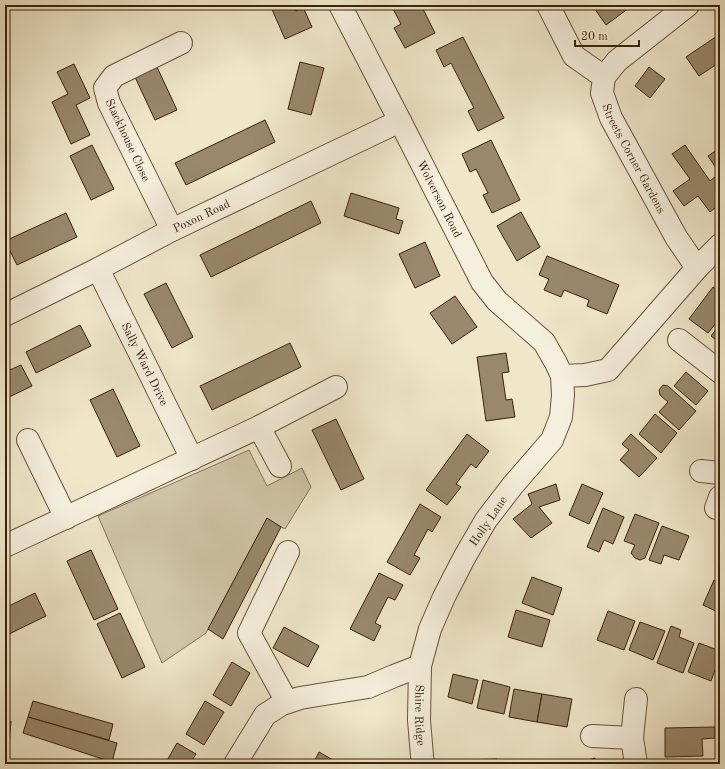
<svg xmlns="http://www.w3.org/2000/svg" width="725" height="769" font-family="'Old Standard TT',serif">
  <rect width="100%" height="100%" fill="#f0e7cb"/>
  <filter id="stains"><feTurbulence type="fractalNoise" baseFrequency=".005" numOctaves="4"/><feColorMatrix values="0 0 0 0 .2 0 0 0 0 .09 0 0 0 0 .02 0 0 0 .5 -.17"/></filter>
  <radialGradient id="worn" r=".72"><stop offset=".6" stop-color="#630" stop-opacity="0"/><stop offset="1" stop-color="#630" stop-opacity=".3"/></radialGradient>
  <path fill="#d1c6aa" stroke="#867459" d="M249,450L267,486L302,468L311,487L285,529L267,519L206,633L162,663L98,516Z"/>
  <g fill="#99886d" stroke="#3a2208">
    <path d="M270,5H293L296,11L303,7L312,27L285,39Z"/>
    <path d="M391,5H421L435,33L405,48L394,28L401,24Z"/>
    <path d="M592,5H633L606,25Z"/>
    <path d="M720,34V62L699,76L686,57Z"/>
    <path d="M463,37L504,118L478,131L468,111L474,108L451,63L444,67L436,50Z"/>
    <path d="M300,62L324,68L311,115L288,109Z"/>
    <path d="M74,64L90,98L76,105L90,135L71,144L52,102L68,94L57,72Z"/>
    <path d="M157,67L177,110L155,120L135,77Z"/>
    <path d="M649,67L665,79L650,98L635,86Z"/>
    <path d="M265,120L275,142L186,185L175,163Z"/>
    <path d="M491,140L520,200L492,213L483,195L488,193L476,169L470,172L462,154Z"/>
    <path d="M92,145L114,189L91,200L70,156Z"/>
    <path d="M685,145L710,181L716,176L720,182V204L710,212L698,196L684,206L673,191L690,179L672,154Z"/>
    <path d="M720,148V174L708,156Z"/>
    <path d="M351,193L399,208L396,219L403,221L399,234L344,216Z"/>
    <path d="M311,201L321,223L211,277L200,255Z"/>
    <path d="M521,212L540,247L517,261L497,226Z"/>
    <path d="M66,213L77,237L17,265L5,241Z"/>
    <path d="M425,242L440,276L415,288L399,254Z"/>
    <path d="M547,256L619,285L607,314L587,306L589,300L564,290L561,297L544,290L549,279L539,275Z"/>
    <path d="M5,260L9,268L5,269Z"/>
    <path d="M166,283L193,337L172,348L144,294Z"/>
    <path d="M713,287L720,292V318L708,333L689,319Z"/>
    <path d="M455,296L477,327L452,344L430,313Z"/>
    <path d="M720,324V343L711,336Z"/>
    <path d="M80,325L91,346L36,373L26,352Z"/>
    <path d="M290,343L301,367L212,410L200,386Z"/>
    <path d="M506,353L509,372L502,373L506,400L512,399L515,417L486,421L477,357Z"/>
    <path d="M21,365L32,386L5,399V372Z"/>
    <path d="M686,372L708,391L696,405L674,386Z"/>
    <path d="M663,385L668,386L696,411L679,430L659,412L668,402L660,395L659,390Z"/>
    <path d="M113,389L140,446L117,457L90,400Z"/>
    <path d="M655,414L677,433L661,453L639,434Z"/>
    <path d="M336,419L364,479L341,490L312,430Z"/>
    <path d="M467,434L489,451L476,468L471,464L456,484L461,487L447,505L426,490Z"/>
    <path d="M631,434L657,458L639,477L620,460L629,450L622,444Z"/>
    <path d="M556,484L560,500L539,507L552,523L531,538L513,519L532,504L528,494Z"/>
    <path d="M582,484L603,493L589,524L569,515Z"/>
    <path d="M420,504L441,517L432,532L428,529L414,555L420,558L410,575L387,562Z"/>
    <path d="M603,508L624,517L613,544L604,540L599,552L587,547Z"/>
    <path d="M635,514L659,523L645,558L640,560L635,558L631,553L635,545L624,541Z"/>
    <path d="M267,518L281,527L223,639L208,629Z"/>
    <path d="M662,526L689,536L679,560L664,555L661,564L649,560Z"/>
    <path d="M91,550L118,609L94,620L67,561Z"/>
    <path d="M720,568V577L717,576Z"/>
    <path d="M379,573L403,585L395,600L388,597L375,623L381,626L374,641L350,629Z"/>
    <path d="M532,577L562,588L553,615L522,603Z"/>
    <path d="M714,580L720,583V613L703,605Z"/>
    <path d="M35,593L46,616L5,636V608Z"/>
    <path d="M516,610L550,620L542,647L508,637Z"/>
    <path d="M608,611L635,621L624,650L597,640Z"/>
    <path d="M120,613L145,667L122,678L97,624Z"/>
    <path d="M640,622L665,631L653,660L629,650Z"/>
    <path d="M671,626L681,630L679,637L694,643L683,673L657,663Z"/>
    <path d="M284,627L319,646L308,667L273,648Z"/>
    <path d="M699,643L720,651V657L711,681L688,672Z"/>
    <path d="M232,662L250,673L231,706L213,695Z"/>
    <path d="M720,671V682L716,680Z"/>
    <path d="M453,674L478,680L472,704L448,697Z"/>
    <path d="M483,680L510,687L504,714L477,708Z"/>
    <path d="M514,689L542,694L537,722L509,717Z"/>
    <path d="M542,694L572,699L567,727L537,722Z"/>
    <path d="M33,701L113,724L109,740L28,717Z"/>
    <path d="M205,701L224,712L204,745L186,734Z"/>
    <path d="M28,717L117,743L112,762L23,733Z"/>
    <path d="M5,721H11L9,746H5Z"/>
    <path d="M715,727V738L702,739L703,756L665,757V728Z"/>
    <path d="M177,743L196,754L190,764H165Z"/>
    <path d="M319,752L340,764H313Z"/>
    <path d="M595,758L597,764H575Z"/>
    <path d="M497,759V764H469V760Z"/>
    <path d="M704,759L705,764H685Z"/>
  </g>
  <g fill="none" stroke-linecap="round" stroke-linejoin="round">
    <g stroke="#685339" stroke-width="24">
      <g id="minor">
        <path id="s1" d="M340,5L400,121L482,282L497,301L544,342L556,363L562,376L563,395L561,417L552,440L513,485L486,520L464,558L444,597L430,629L420,666L419,720L422,756L423,764"/>
        <path d="M548,5L574,56L604,77"/>
        <path id="s2" d="M688,5L617,61L604,77L602,93L611,118L676,237L697,268"/>
        <path d="M172,230L109,103L105,88L114,76L181,43"/>
        <path id="s3" d="M98,269L192,459"/>
        <path id="s4" d="M5,315L98,269L172,230L400,121"/>
        <path d="M679,340L720,372"/>
        <path d="M562,376L585,375L608,370L697,268L720,245"/>
        <path d="M259,427L280,466"/>
        <path d="M28,440L66,518"/>
        <path d="M701,471L720,473"/>
        <path d="M716,508L720,497"/>
        <path d="M5,546L259,427L336,387"/>
        <path d="M287,702L249,633L288,552"/>
        <path d="M592,736L632,738"/>
        <path d="M235,764L265,715L282,704L300,698L368,687L394,676L420,666"/>
        <path d="M636,764L632,738L636,699"/>
      </g>
    </g>
    <use href="#minor" stroke="#f5efdd" stroke-width="22"/>
  </g>
  <g text-anchor="middle" stroke-width="3" stroke-linejoin="round" paint-order="stroke">
    <g font-size="12" fill="#3a2208" stroke="#f5efdd">
      <text transform="translate(128 140) rotate(65)" y="4">Stackhouse Close</text>
      <text dy="4" stroke="none"><textPath href="#s2" startOffset="200">Streets Corner Gardens</textPath></text>
      <text dy="4" stroke="none"><textPath href="#s1" startOffset="218">Wolverson Road</textPath></text>
      <text dy="4" stroke="none"><textPath href="#s4" startOffset="220">Poxon Road</textPath></text>
      <text dy="4" stroke="none"><textPath href="#s3" startOffset="106">Sally Ward Drive</textPath></text>
      <text transform="translate(488 521) rotate(-56)" y="4">Holly Lane</text>
      <text dy="4" stroke="none"><textPath href="#s1" startOffset="816">Shire Ridge</textPath></text>
    </g>
  </g>
  <rect width="725" height="769" fill="none" stroke="#f0e7cb" stroke-width="20"/>
  <rect x="6" y="6" width="713" height="757" fill="none" stroke="#3a2208" stroke-width="2"/>
  <rect x="10" y="10" width="705" height="749" fill="none" stroke="#3a2208"/>
  <path d="M575 40v6h64v-6" fill="none" stroke="#3a2208" stroke-width="2"/>
  <text x="581" y="40" font-size="12" fill="#3a2208" stroke="#f5efdd" stroke-width="3" paint-order="stroke">20 m</text>
  <rect width="100%" height="100%" filter="url(#stains)"/>
  <rect width="100%" height="100%" fill="url(#worn)"/>
</svg>
